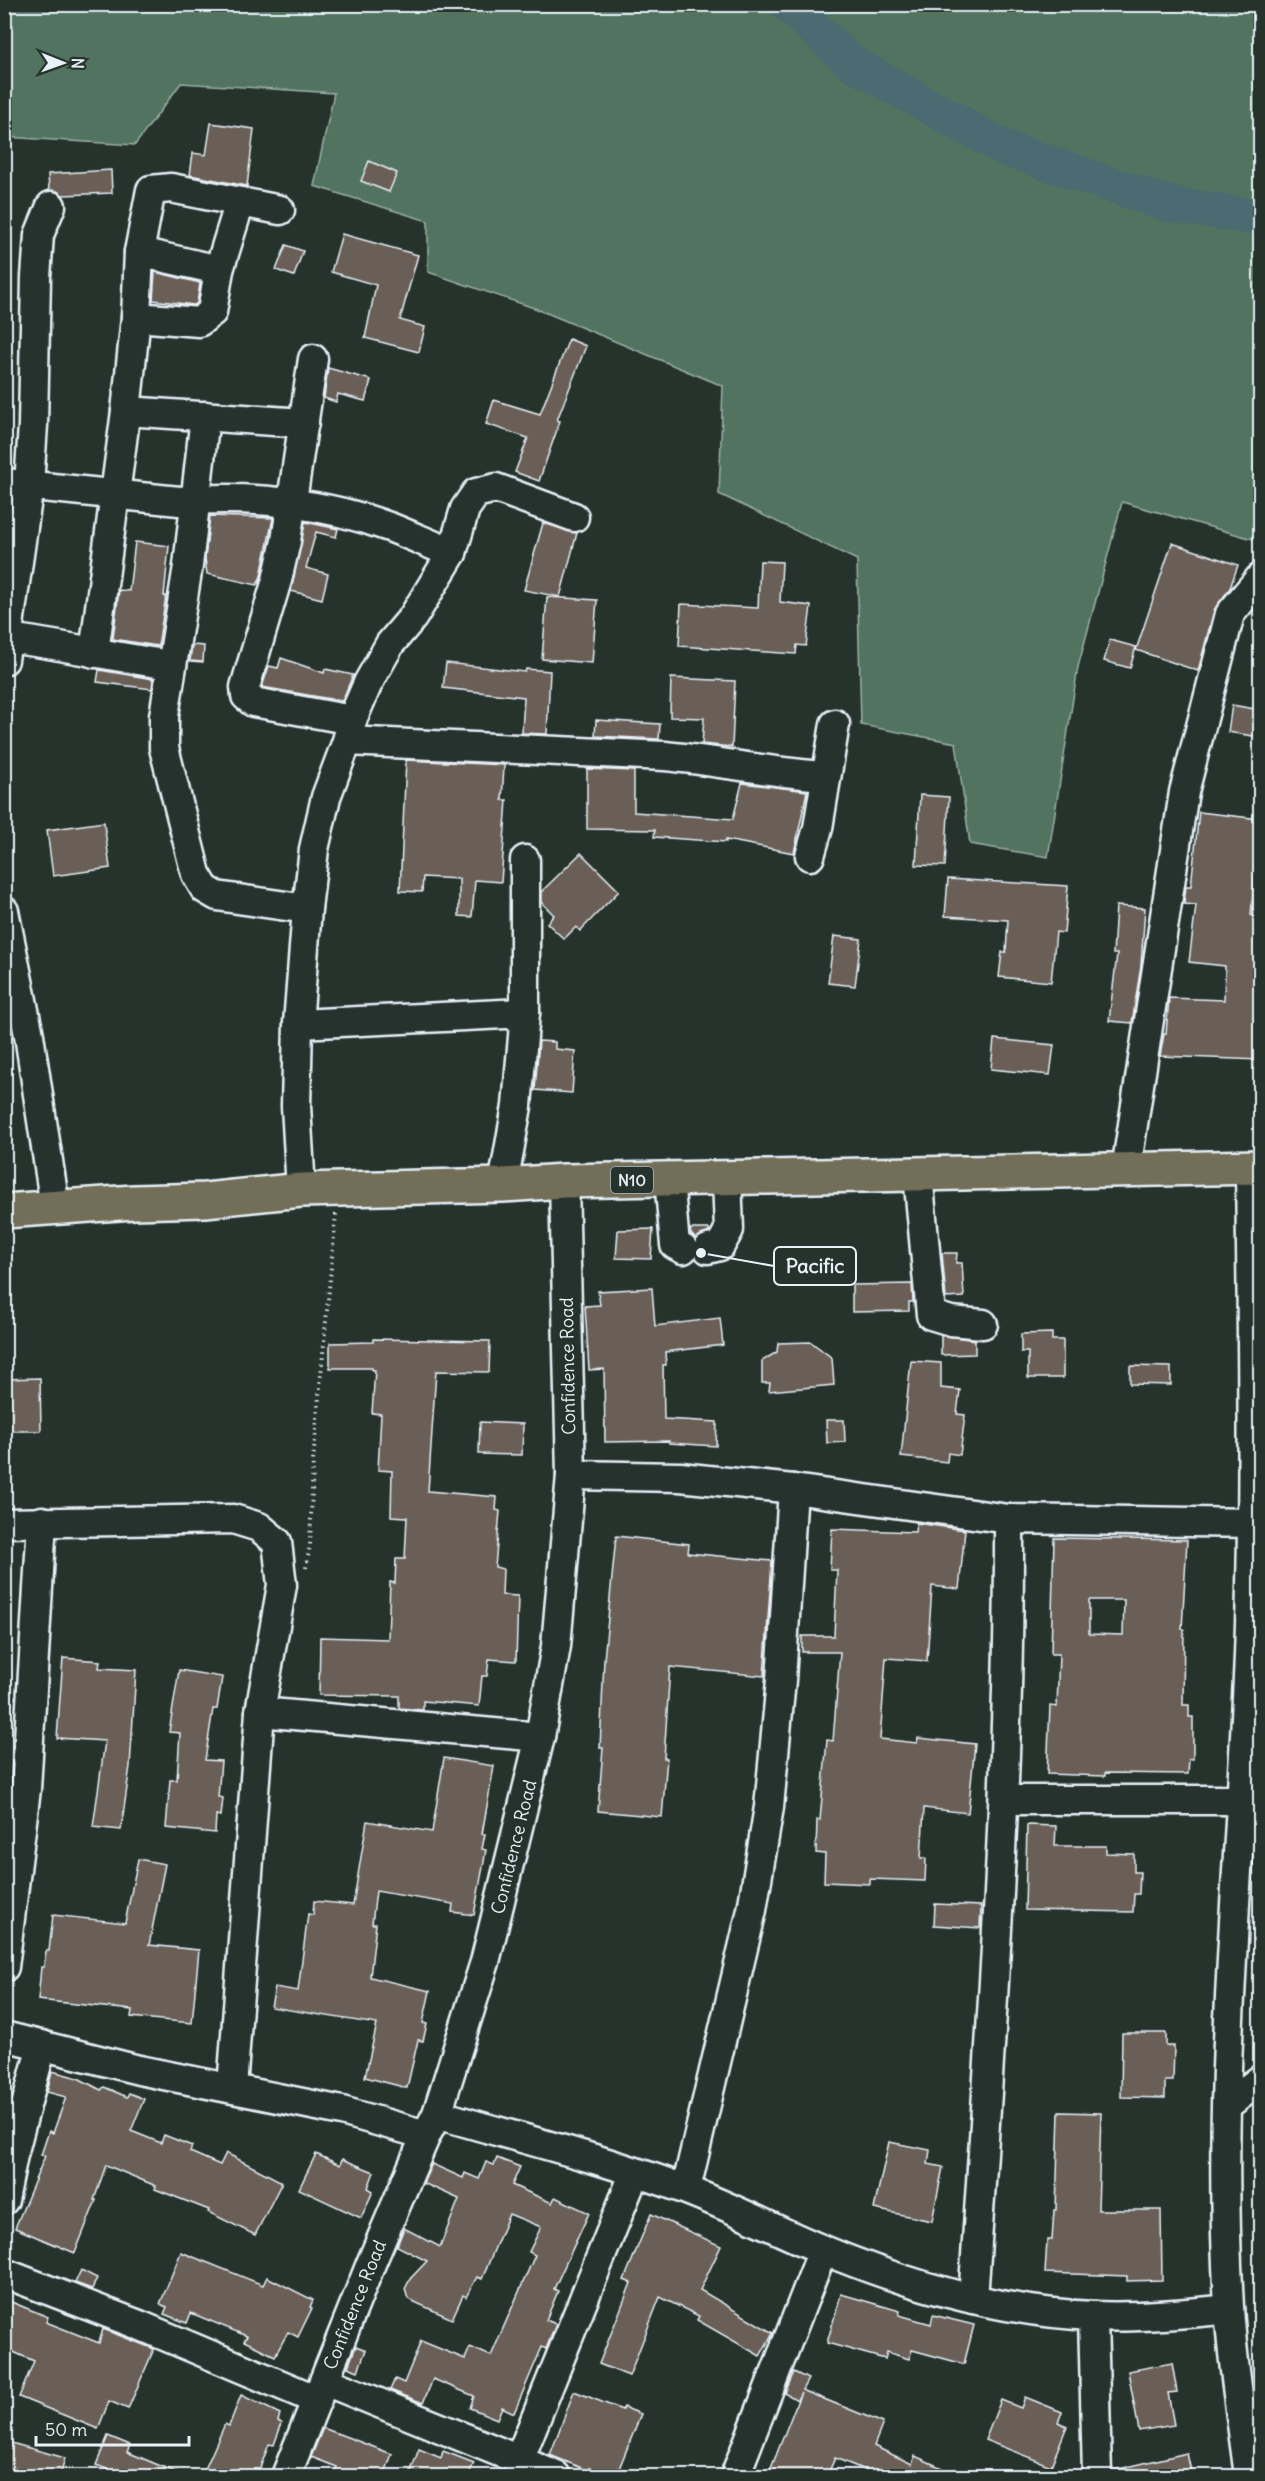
<svg xmlns="http://www.w3.org/2000/svg" width="1265" height="2481" font-family="Delius,sans-serif">
  <rect width="100%" height="100%" fill="#26332d"/>
  <filter id="ink" filterUnits="userSpaceOnUse"><feTurbulence type="fractalNoise" baseFrequency=".0167" numOctaves="2"/><feDisplacementMap in="SourceGraphic" scale="12" xChannelSelector="R" yChannelSelector="G"/><feConvolveMatrix kernelMatrix="1 2 1 2 8 2 1 2 1" color-interpolation-filters="sRGB"/></filter>
  <g filter="url(#ink)">
    <path fill="#51735e" stroke="#9cb2ab" stroke-width="1.5" d="M4,5H1260V537L1256,540L1122,502L1078,667L1048,857L970,844L956,743L861,725L857,560L719,494L723,386L537,309L428,272V221L314,186L334,93L181,83L135,145L5,137Z"/>
    <g fill="none" stroke-linecap="round" stroke-linejoin="round">
      <path stroke="#4c6a72" stroke-width="36" d="M787,4L852,63L1004,148L1168,204L1260,218"/>
    </g>
    <g fill="#6a5e57" stroke="#e8f1f8" stroke-width="1.5" fill-rule="evenodd">
      <path d="M211,123L254,129L247,186L190,175L193,153L206,155Z"/>
      <path d="M369,161L397,173L389,192L361,181Z"/>
      <path d="M111,170L112,193L63,195L57,191L49,190L48,174Z"/>
      <path d="M342,234L418,255L400,320L425,327L419,352L365,338L376,285L331,272Z"/>
      <path d="M286,245L303,251L294,276L276,270Z"/>
      <path d="M155,272L200,283L197,303L194,305L153,300Z"/>
      <path d="M569,339L586,346L557,420L560,421L539,481L515,472L528,438L486,424L494,400L540,414Z"/>
      <path d="M328,368L371,380L365,401L338,394L336,402L324,398Z"/>
      <path d="M210,516L273,518L261,576L257,585L207,574L205,558Z"/>
      <path d="M305,522L338,529L336,537L316,532L306,568L328,574L322,599L291,591Z"/>
      <path d="M543,523L577,533L560,597L524,590Z"/>
      <path d="M135,542L169,546L164,596H166L158,646L113,639L119,590L129,591Z"/>
      <path d="M1172,543L1238,565L1230,588L1214,610L1198,671L1136,650Z"/>
      <path d="M760,561L782,562L780,602L811,606L806,646L797,645L796,654L679,646L681,604L758,608Z"/>
      <path d="M547,597L597,600L592,663L542,659Z"/>
      <path d="M1110,640L1136,647L1130,668L1104,661Z"/>
      <path d="M192,645L204,646L203,662L190,661Z"/>
      <path d="M281,658L324,673L325,669L353,675L342,701L262,687L269,666L278,668Z"/>
      <path d="M446,663L525,672L526,669L550,671L547,734L522,733L524,697L443,688Z"/>
      <path d="M99,670L153,679L152,689L97,682Z"/>
      <path d="M671,678L735,681L732,747L702,744L704,718L670,717Z"/>
      <path d="M1232,705L1260,710V737L1228,732Z"/>
      <path d="M596,720L660,724L659,739L595,736Z"/>
      <path d="M406,760L504,765L502,800H507L501,882L475,880L472,917L459,916V879L423,877L422,892L400,891Z"/>
      <path d="M587,769L634,771V812L733,819L742,783L807,791L794,853L726,840V842L654,837L655,830L587,829Z"/>
      <path d="M920,795L949,797L945,866L916,865Z"/>
      <path d="M1199,812L1260,819L1251,915L1260,916V1060L1160,1056L1164,1034H1166L1169,998L1224,1000L1225,966L1189,962L1196,905L1184,904L1186,886H1191Z"/>
      <path d="M104,822L110,868L53,876L47,830Z"/>
      <path d="M581,853L619,891L580,931L576,927L564,939L547,923L554,915L542,903V891Z"/>
      <path d="M948,879L1068,886L1064,933L1056,932L1051,982L999,977L1002,952H1006L1008,920L945,916Z"/>
      <path d="M1116,906L1145,908L1141,965L1132,1023L1109,1021L1117,954H1113Z"/>
      <path d="M834,936L861,939L855,986L828,983Z"/>
      <path d="M994,1039L1054,1045L1050,1075L991,1069Z"/>
      <path d="M539,1041L555,1042V1049L575,1051L572,1093L535,1090Z"/>
      <path d="M653,1229L651,1259L616,1258L618,1230Z"/>
      <path d="M690,1229H709V1232L696,1239L691,1234Z"/>
      <path d="M942,1253H957L956,1263H962L964,1297L946,1298Z"/>
      <path d="M912,1284L913,1302H909V1311L852,1312V1285Z"/>
      <path d="M652,1288L655,1326L720,1318L723,1345L665,1352L666,1365H663L664,1419L717,1422L716,1446L669,1443V1441L605,1442L604,1369L589,1370L585,1306L600,1305L598,1291Z"/>
      <path d="M1052,1333V1340H1063V1378H1028V1352H1021V1334Z"/>
      <path d="M941,1335L975,1340V1354L941,1355Z"/>
      <path d="M373,1339L490,1341L489,1372L436,1371L428,1491L497,1497L496,1510L500,1511L495,1567L503,1569L502,1595L518,1596L516,1661L489,1659L487,1676H482L479,1706L423,1701V1710L399,1708V1696L319,1695L320,1637L388,1639L390,1582L395,1583L396,1559H405L407,1517L391,1516L392,1471L378,1470L381,1414L372,1413L375,1370H372V1368H330V1343L373,1342Z"/>
      <path d="M811,1342L832,1358L834,1385L769,1391L770,1383H762V1361L777,1352L778,1343Z"/>
      <path d="M911,1361L941,1363V1388L960,1390L957,1414L965,1415L960,1455L948,1453L947,1462L901,1457Z"/>
      <path d="M1130,1366L1171,1367V1385L1130,1384Z"/>
      <path d="M40,1378L41,1431H4V1379Z"/>
      <path d="M826,1420H844L845,1442L827,1443Z"/>
      <path d="M480,1422L523,1424L522,1455L479,1454Z"/>
      <path d="M916,1523L965,1530L959,1589L932,1586L927,1661L886,1658L880,1739L917,1743L918,1738L975,1744L968,1813L924,1808L921,1858H926L925,1881L870,1879V1884L824,1882L825,1854L816,1853L817,1820H820L827,1740L833,1741L840,1652H802V1636H834L837,1570H830L832,1529L915,1532Z"/>
      <path d="M616,1536L689,1544L688,1553L772,1561L764,1676L670,1667L664,1758H667L662,1817L598,1811L603,1748H600L604,1660Z"/>
      <path d="M1054,1538L1187,1540L1182,1629H1184L1183,1705H1189V1717H1193V1759H1189L1188,1774L1105,1773V1776L1047,1774L1050,1706L1057,1707L1059,1654H1051ZM1089,1600H1124L1123,1635L1089,1634Z"/>
      <path d="M63,1658L100,1661L99,1668L136,1670L130,1766L121,1830L93,1827L105,1741L57,1738Z"/>
      <path d="M179,1670L222,1677L217,1709H213L205,1760L221,1761L218,1797L223,1798L221,1816L216,1815L215,1833L166,1828L170,1780H177L180,1733L169,1732Z"/>
      <path d="M444,1758L494,1766L482,1834H485L482,1849L486,1850L474,1915L452,1912L453,1904L376,1891L372,1924H376L370,1977L430,1991L423,2023L427,2024L423,2041L418,2040L407,2088L365,2077L377,2024L271,2007L275,1987L298,1991L308,1914L313,1915L314,1901L353,1905L367,1821L432,1832Z"/>
      <path d="M1027,1825L1056,1826L1055,1846H1106V1853L1134,1854V1872H1140L1139,1894H1134L1133,1912L1025,1910Z"/>
      <path d="M138,1859L165,1864L149,1945L199,1950L192,2023L131,2017L132,2010L38,2000L41,1967H44L46,1951H49L53,1915L125,1923Z"/>
      <path d="M935,1904L981,1906L980,1928L934,1925Z"/>
      <path d="M1122,2033H1166V2046H1174L1173,2081H1165V2098L1121,2097Z"/>
      <path d="M52,2071L78,2078L101,2090L104,2087L127,2097L129,2093L144,2099L131,2131L161,2143L164,2135L192,2146L190,2152L220,2165L226,2153L282,2182L255,2235L208,2212L209,2210L155,2189L156,2186L106,2165L94,2200H96L75,2253L15,2228L45,2156L41,2155L49,2131L53,2133L66,2097L47,2092Z"/>
      <path d="M1059,2112L1101,2113L1098,2210H1161L1162,2280L1127,2281V2276L1045,2273L1047,2240H1052L1054,2210H1056Z"/>
      <path d="M889,2142L930,2150L928,2164L943,2167L932,2221L874,2209Z"/>
      <path d="M316,2154L340,2165L342,2159L374,2172L368,2188L373,2191L361,2218L299,2189Z"/>
      <path d="M497,2158L520,2167L512,2185L552,2203L555,2197L589,2213L554,2289L558,2291L546,2320L556,2324L546,2349L542,2347L514,2413L502,2407L497,2419L470,2408L474,2396L433,2379L423,2403L390,2390L395,2379L404,2383L421,2341L465,2359L470,2347L491,2356L535,2255L529,2252L541,2227L509,2214L482,2279L477,2277L466,2297L463,2295L452,2319L408,2299L405,2289L410,2279L427,2261L397,2246L404,2228L440,2247L459,2199L423,2183L432,2164L463,2178L465,2173L479,2179L486,2162L494,2165Z"/>
      <path d="M651,2214L721,2246L700,2290L773,2333L760,2356L697,2320L699,2316L660,2297L629,2376L599,2364L631,2283L624,2280Z"/>
      <path d="M181,2252L263,2285L267,2277L313,2300L310,2307L312,2308L298,2337L288,2332L275,2356L244,2341L247,2336L191,2313L187,2323L164,2314L167,2307L160,2304Z"/>
      <path d="M81,2270L97,2278L92,2289L75,2283Z"/>
      <path d="M841,2294L900,2311L899,2315L931,2324L933,2315L974,2325L964,2364L912,2350L909,2359L887,2352L885,2359L827,2343Z"/>
      <path d="M4,2299L48,2317L46,2322L99,2343L103,2329L154,2349L128,2409L109,2401L98,2429L19,2397L34,2361L4,2348Z"/>
      <path d="M356,2346L366,2350L358,2371L348,2367Z"/>
      <path d="M1172,2363L1177,2392L1168,2393L1174,2425L1139,2431L1128,2371Z"/>
      <path d="M794,2372L808,2379L802,2390L883,2423L874,2446L912,2464L915,2456L960,2476H880L835,2458L827,2476H768L801,2392L797,2400L785,2393Z"/>
      <path d="M574,2391L622,2410L623,2407L641,2414L616,2476L590,2468L589,2471L550,2455Z"/>
      <path d="M241,2395L280,2414L278,2421L282,2423L274,2445L269,2444L257,2476H202L225,2424L229,2426Z"/>
      <path d="M1025,2397L1062,2412L1058,2422L1067,2426L1051,2466L985,2440L1001,2400L1021,2408Z"/>
      <path d="M323,2428L392,2454L384,2476H346L335,2472L337,2467L311,2457Z"/>
      <path d="M108,2436L130,2445L127,2452L185,2476H125L96,2465Z"/>
      <path d="M4,2441L65,2458L60,2476H4Z"/>
      <path d="M419,2449L441,2458L443,2451L474,2463L468,2476H409Z"/>
      <path d="M1187,2453L1192,2476H1114V2470Z"/>
    </g>
    <g fill="none" stroke-linecap="round" stroke-linejoin="round">
      <g stroke="#e8f1f8" stroke-width="33">
        <g id="minor">
          <path d="M139,252L219,270"/>
          <path d="M136,317L199,322L212,312L219,270L240,202"/>
          <path d="M313,359L286,541L277,580L245,687L246,696L253,702L352,720"/>
          <path d="M126,411L304,423"/>
          <path d="M205,416L188,566L164,716V748L196,874L205,889L217,896L307,909"/>
          <path d="M4,483L179,501C250,495 326,503 392,528C412,536 432,545 452,553"/>
          <path d="M8,638C63,645 117,658 172,665"/>
          <path d="M94,653L126,411L136,317L139,252L151,190L171,188L280,210"/>
          <path d="M4,660L29,485L33,425L36,277L39,235L51,206"/>
          <path d="M347,741L665,756C719,761 772,773 826,776"/>
          <path d="M810,856L818,828L835,724"/>
          <path d="M4,911L29,1035L55,1207"/>
          <path d="M298,1024L525,1013"/>
          <path d="M1126,1170L1184,792L1230,614L1260,578"/>
          <path d="M918,1174L931,1315L951,1321L983,1324"/>
          <path d="M669,1179L675,1245L683,1249"/>
          <path d="M503,1185L517,1106L525,1013V860"/>
          <path d="M301,1190L296,1106L298,1024L307,909L314,849L326,797L347,741L352,720L368,683L390,644L413,617L452,553L465,509L476,493L496,488L574,517"/>
          <path d="M708,1249L720,1246L729,1230L727,1178"/>
          <path d="M571,1475L680,1477L793,1489L1009,1519L1253,1523"/>
          <path d="M4,1523L233,1519L259,1527L277,1542L282,1585L260,1712L232,2088"/>
          <path d="M260,1712L540,1737"/>
          <path d="M1005,1800H1240"/>
          <path d="M4,1967L26,1789L42,1521"/>
          <path d="M4,2036L139,2070L342,2111L426,2135"/>
          <path d="M1227,2105L1260,2080"/>
          <path d="M437,2114C519,2138 604,2159 684,2189C731,2207 776,2230 821,2249C907,2285 1000,2312 1093,2316C1138,2318 1184,2314 1229,2309"/>
          <path d="M686,2189L752,1910L769,1807L781,1680L793,1489"/>
          <path d="M4,2200L13,2155L42,2045"/>
          <path d="M4,2273L139,2325L317,2400"/>
          <path d="M973,2299C991,2039 1010,1780 1009,1519"/>
          <path d="M1093,2316L1097,2476"/>
          <path d="M325,2381L519,2460"/>
          <path d="M286,2476L372,2261L426,2135L437,2114L485,1962L540,1737L556,1646L571,1475L564,1181"/>
          <path d="M556,2476L519,2460L635,2172"/>
          <path d="M735,2476L823,2250"/>
          <path d="M1249,2476C1242,2420 1232,2363 1229,2306C1216,2089 1240,1871 1249,1655C1255,1492 1252,1330 1250,1167"/>
        </g>
      </g>
      <g stroke="#e8f1f8" stroke-width="38">
        <path id="major" d="M4,1211L134,1202L205,1200L301,1190L503,1185L564,1181L1260,1167"/>
      </g>
      <path stroke="#e8f1f8" stroke-width="4" stroke-dasharray="1.5 4.5" stroke-linecap="butt" d="M306,1568L310,1545L313,1461L336,1214"/>
      <use href="#minor" stroke="#26332d" stroke-width="28"/>
      <use href="#major" stroke="#726e59" stroke-width="33"/>
    </g>
  </g>
  <g text-anchor="middle" stroke-width="4.5" stroke-linejoin="round" paint-order="stroke">
    <rect fill="#26332d" stroke="#aeb8bb" stroke-width="1.5" x="611" y="1167" width="42" height="26" rx="4.5"/>
    <g font-size="16" font-weight="bold" fill="#e8f1f8">
      <text x="632" y="1186">N10</text>
    </g>
    <g font-size="18" fill="#e8f1f8" stroke="#26332d">
      <text transform="translate(568 1366) rotate(-91)" y="6">Confidence Road</text>
      <text transform="translate(514 1847) rotate(-76)" y="6">Confidence Road</text>
      <text transform="translate(355 2305) rotate(-68)" y="6">Confidence Road</text>
    </g>
  </g>
  <path fill="none" stroke="#e8f1f8" stroke-width="2" d="M701 1253L774 1266"/>
  <circle fill="#e8f1f8" stroke="#26332d" stroke-width="2" cx="701" cy="1253" r="6"/>
  <rect fill="#26332d" stroke="#e8f1f8" stroke-width="2" x="774" y="1247" width="82" height="38" rx="6"/>
  <g font-size="20" text-anchor="middle" font-weight="bold" fill="#e8f1f8">
    <text x="815" y="1273">Pacific</text>
  </g>
  <rect width="1265" height="2481" fill="none" stroke="#26332d" stroke-width="24"/>
  <rect x="12" y="12" width="1241" height="2457" fill="none" stroke="#e8f1f8" stroke-width="2" filter="url(#ink)"/>
  <g transform="translate(63 63) rotate(91)" stroke="#26332d" stroke-width="4.5" paint-order="stroke">
  <path d="M0-4.5L10 22L0 15L-10 22Z" fill="#e8f1f8"/>
  <text y="-9" font-size="16" font-weight="bold" text-anchor="middle" fill="#e8f1f8">N</text>
  </g>
  <path d="M36 2436v9h153v-9" fill="none" stroke="#e8f1f8" stroke-width="3"/>
  <text x="45" y="2436" font-size="18" fill="#e8f1f8" stroke="#26332d" stroke-width="4.5" paint-order="stroke">50 m</text>
</svg>
